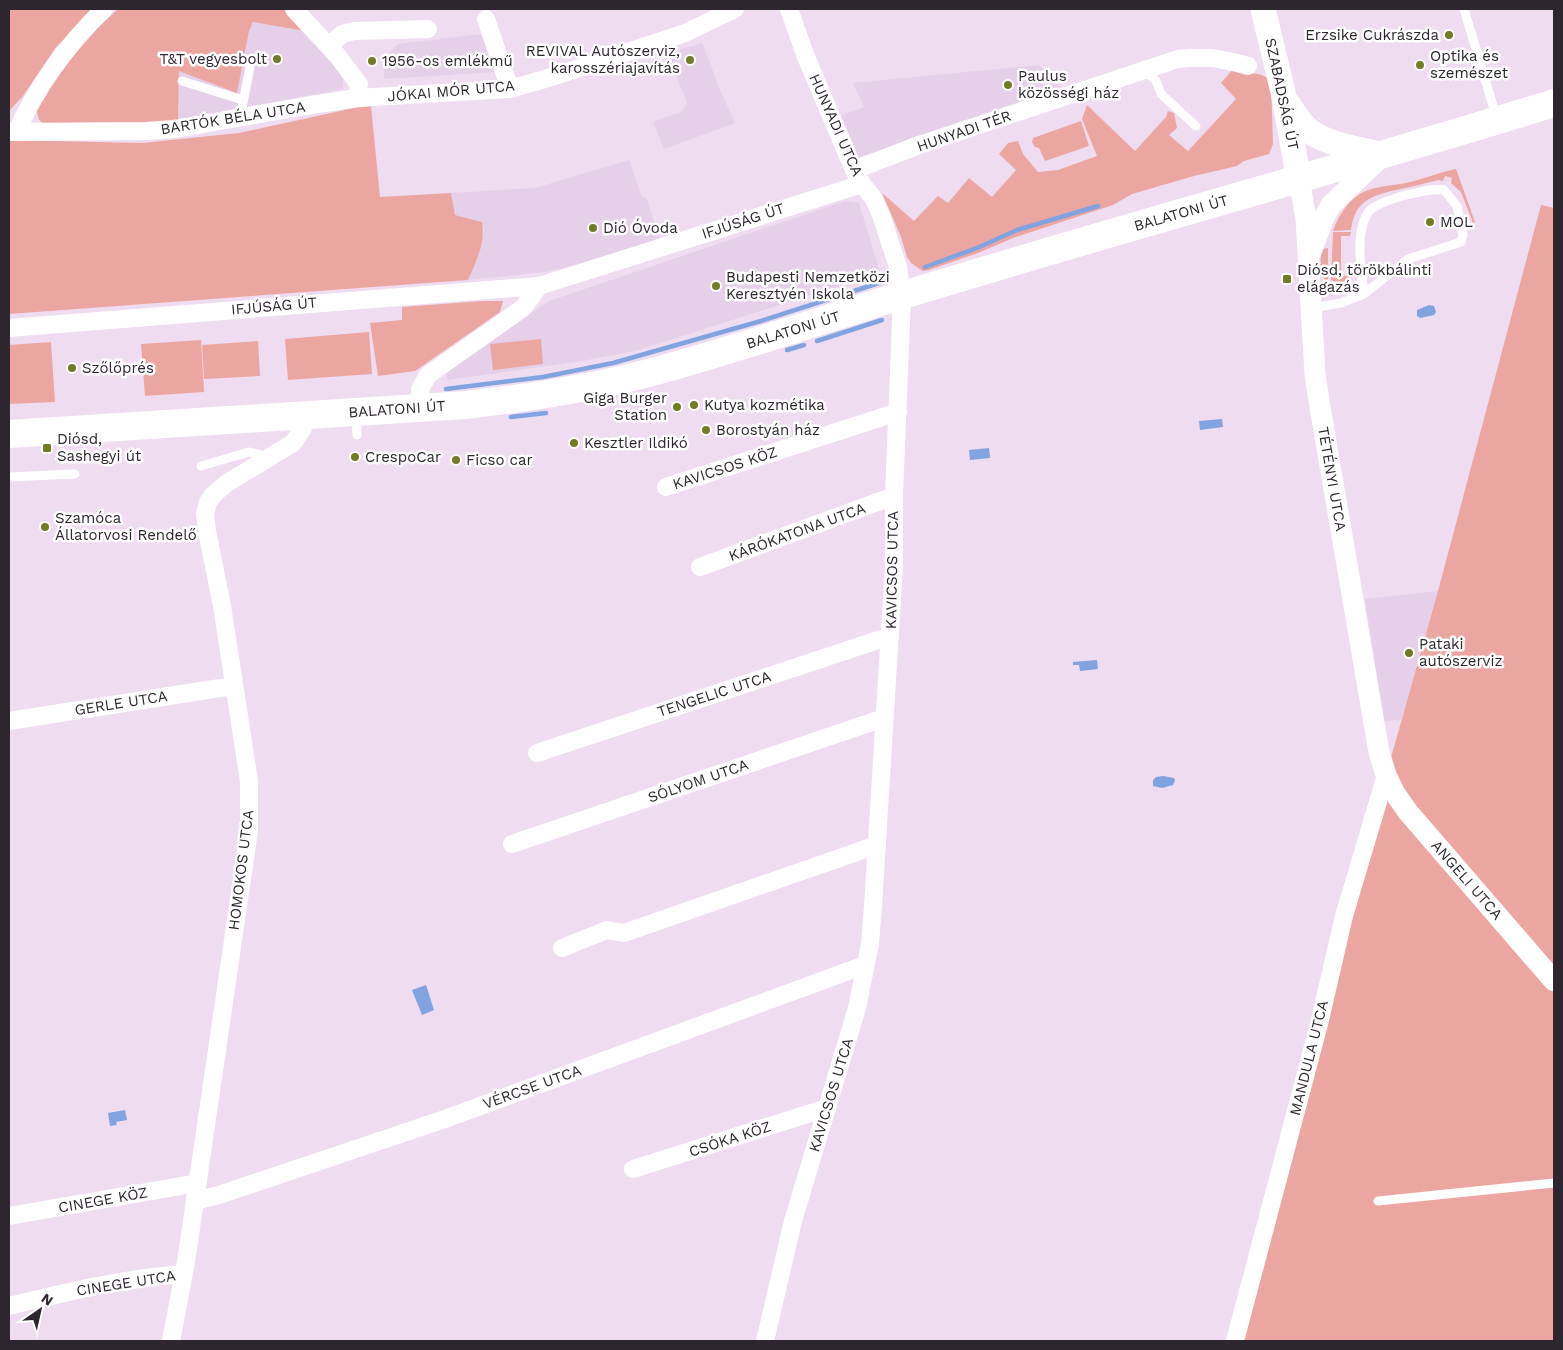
<svg xmlns="http://www.w3.org/2000/svg" width="1563" height="1350" font-family="'Work Sans',sans-serif">
  <rect width="100%" height="100%" fill="#efdcf1"/>
  <g fill="#e6cfe9">
    <path d="M253,22L305,31L333,60L343,79V89L178,120L179,70L237,92L249,31Z"/>
    <path d="M481,34L494,72L384,79V59L398,44Z"/>
    <path d="M702,43L721,92L735,123L664,149L653,122L683,111L687,102L667,54Z"/>
    <path d="M1039,65L1062,89L859,157L840,116L864,107L853,83Z"/>
    <path d="M629,160L642,197H646L661,241L607,258L545,272L468,280L478,257L484,231L482,222L455,215L451,193L535,188Z"/>
    <path d="M845,201L859,203L879,269L877,274L635,351L582,361L448,380L445,370L549,301Z"/>
    <path d="M1438,591L1401,720L1384,721L1365,599Z"/>
  </g>
  <g fill="#eca6a2">
    <path d="M9,9H97L56,47L23,96L9,111Z"/>
    <path d="M118,9H285L305,31L253,22L249,31L237,93L179,71L178,120L163,123L44,124L39,120L36,109L42,98L66,64L90,35Z"/>
    <path d="M1233,69L1262,75L1271,80L1273,144L1269,154L1244,161L1237,166L1194,176L1132,194L1113,205L1013,238L978,253L929,270L923,271L911,263L907,257L901,237L882,193L914,221L938,196L948,203L969,178L992,197L1016,170L999,154L1008,143L1018,141L1023,154L1038,172L1058,170L1097,156L1082,119L1087,105L1135,151L1166,117L1168,111L1174,113L1177,128L1169,135L1188,151L1236,99L1221,83Z"/>
    <path d="M371,106L380,197L451,193L455,215L482,222C486,242 476,262 468,280L9,314V140L142,143L239,133L354,108Z"/>
    <path d="M1081,121L1089,146L1045,161L1039,148L1035,147L1032,142L1033,138Z"/>
    <path d="M1456,169L1475,222L1473,223L1461,192L1451,183L1452,178L1445,176L1443,181L1438,180C1424,184 1410,187 1396,190C1370,196 1355,201 1351,230L1333,231C1340,211 1354,192 1375,188C1387,185 1399,185 1410,182C1426,178 1440,172 1456,169Z"/>
    <path d="M1541,205L1554,208V1341H1235L1381,793L1438,591Z"/>
    <path d="M1333,232H1351L1350,236H1341V276H1352L1350,284L1342,289L1341,284L1331,280Z"/>
    <path d="M1328,248V283C1318,274 1320,262 1322,249Z"/>
    <path d="M483,301H503L500,312L415,371L378,376L370,323L402,320V307Z"/>
    <path d="M369,332L372,374L288,380L285,339Z"/>
    <path d="M541,339L543,364L493,370L490,344Z"/>
    <path d="M201,340L204,392L145,396L141,344Z"/>
    <path d="M258,341L260,376L204,379L202,345Z"/>
    <path d="M51,342L55,402L9,404V345Z"/>
  </g>
  <g fill="#81a3df">
    <path d="M1429,305L1434,306L1436,312L1434,315L1420,318L1417,316V310Z"/>
    <path d="M1222,419L1223,427L1200,430L1199,421Z"/>
    <path d="M989,448L990,458L970,460L969,450Z"/>
    <path d="M1097,660L1098,669L1080,671L1079,665H1073V662Z"/>
    <path d="M1163,776L1174,778L1175,780L1173,785L1162,788L1153,786V780L1156,777Z"/>
    <path d="M426,985L434,1010L422,1015L412,990Z"/>
    <path d="M125,1110L127,1120L116,1122L117,1125L110,1126L108,1113Z"/>
  </g>
  <g fill="none" stroke-linecap="round" stroke-linejoin="round">
    <g stroke="#81a3df" stroke-width="4.5">
      <path d="M925,267L977,248L1017,230L1098,206"/>
      <path d="M817,341L882,320"/>
      <path d="M787,350L804,345"/>
      <path d="M446,389L543,377L613,363L761,321L882,282"/>
      <path d="M511,417L546,413"/>
    </g>
    <g stroke="#fff" stroke-width="9">
      <path d="M1464,9L1497,119"/>
      <path d="M1144,70L1156,81L1161,94L1196,126"/>
      <path d="M182,81L243,100"/>
      <path d="M240,118L250,67"/>
      <path d="M1312,308L1341,303L1364,294L1408,259L1461,242L1463,235L1457,206L1444,190C1429,188 1417,193 1402,196C1395,198 1375,205 1370,210C1354,229 1361,271 1364,294"/>
      <path d="M356,415L357,435"/>
      <path d="M201,466L249,452L269,457"/>
      <path d="M9,477L75,474"/>
      <path d="M1378,1201L1554,1183"/>
    </g>
    <g stroke="#fff" stroke-width="18">
      <path d="M294,9L336,54L359,84L357,98"/>
      <path d="M486,19L510,89"/>
      <path d="M329,46L342,34L354,31L428,29"/>
      <path d="M17,131C38,84 67,45 104,9"/>
      <path d="M9,132L146,131L175,129L305,106L357,98L510,89L555,76L685,33L735,9"/>
      <path d="M854,170L919,145L1178,59C1207,56 1220,58 1248,66"/>
      <path d="M9,328L539,286L862,184"/>
      <path d="M421,408L420,389L428,375L523,308L539,286"/>
      <path d="M666,487L898,412"/>
      <path d="M700,567L894,496"/>
      <path d="M9,721L233,686"/>
      <path d="M537,753L890,636"/>
      <path d="M512,844L884,718"/>
      <path d="M562,948L607,930L624,933L877,845"/>
      <path d="M633,1169L827,1108"/>
      <path d="M195,1201L219,1195L445,1119L865,965"/>
      <path d="M9,1216L198,1183"/>
      <path d="M9,1306C67,1292 125,1278 184,1274"/>
      <path d="M171,1341L186,1262L249,831V781L222,606L207,531L205,514L208,502L214,494L227,483L293,443L303,428L301,416"/>
      <path d="M765,1341L793,1221L857,1008L870,944L873,906L894,567V496L902,296L898,267L881,215L874,199L862,184L854,170L806,57L789,9"/>
      <path d="M1235,1341L1319,1024L1344,916L1386,775"/>
    </g>
    <g stroke="#fff" stroke-width="21">
      <path d="M1299,180L1306,218L1315,374L1320,407L1379,752L1386,775L1394,792L1408,812L1554,981"/>
      <path d="M1311,252L1324,217L1331,205L1382,156"/>
    </g>
    <g stroke="#fff" stroke-width="25">
      <path d="M1263,9L1283,92L1299,180"/>
      <path d="M1288,104C1295,114 1301,125 1311,132C1329,145 1361,149 1383,155"/>
    </g>
    <path stroke="#fff" stroke-width="28" d="M9,434L465,405C529,398 593,388 656,371C752,345 847,311 943,283C1147,221 1351,166 1554,103"/>
  </g>
  <g fill="#747b25" stroke="#fff" stroke-width="2">
    <circle cx="1449" cy="35" r="5"/>
    <circle cx="277" cy="59" r="5"/>
    <circle cx="690" cy="60" r="5"/>
    <circle cx="372" cy="61" r="5"/>
    <circle cx="1420" cy="65" r="5"/>
    <circle cx="1008" cy="85" r="5"/>
    <circle cx="1430" cy="222" r="5"/>
    <circle cx="593" cy="228" r="5"/>
    <rect x="1282" y="274" width="10" height="10" rx="2.5"/>
    <circle cx="716" cy="286" r="5"/>
    <circle cx="72" cy="368" r="5"/>
    <circle cx="694" cy="405" r="5"/>
    <circle cx="677" cy="407" r="5"/>
    <circle cx="706" cy="430" r="5"/>
    <circle cx="574" cy="443" r="5"/>
    <rect x="42" y="443" width="10" height="10" rx="2.5"/>
    <circle cx="355" cy="457" r="5"/>
    <circle cx="456" cy="460" r="5"/>
    <circle cx="45" cy="527" r="5"/>
    <circle cx="1409" cy="653" r="5"/>
  </g>
  <g text-anchor="middle" stroke-width="5" stroke-linejoin="round" paint-order="stroke">
    <g font-size="15" fill="#2d262e" stroke="#fff" text-anchor="start">
      <text x="1439" y="40" text-anchor="end">Erzsike Cukrászda</text>
      <text x="680" y="56" text-anchor="end">REVIVAL Autószerviz,<tspan x="680" dy="17">karosszériajavítás</tspan></text>
      <text x="1430" y="61">Optika és<tspan x="1430" dy="17">szemészet</tspan></text>
      <text x="267" y="64" text-anchor="end">T&amp;T vegyesbolt</text>
      <text x="382" y="66">1956-os emlékmű</text>
      <text x="1018" y="81">Paulus<tspan x="1018" dy="17">közösségi ház</tspan></text>
      <text x="1440" y="227">MOL</text>
      <text x="603" y="233">Dió Óvoda</text>
      <text x="1297" y="275">Diósd, törökbálinti<tspan x="1297" dy="17">elágazás</tspan></text>
      <text x="726" y="282">Budapesti Nemzetközi<tspan x="726" dy="17">Keresztyén Iskola</tspan></text>
      <text x="82" y="373">Szőlőprés</text>
      <text x="667" y="403" text-anchor="end">Giga Burger<tspan x="667" dy="17">Station</tspan></text>
      <text x="704" y="410">Kutya kozmétika</text>
      <text x="716" y="435">Borostyán ház</text>
      <text x="57" y="444">Diósd,<tspan x="57" dy="17">Sashegyi út</tspan></text>
      <text x="584" y="448">Kesztler Ildikó</text>
      <text x="365" y="462">CrespoCar</text>
      <text x="466" y="465">Ficso car</text>
      <text x="55" y="523">Szamóca<tspan x="55" dy="17">Állatorvosi Rendelő</tspan></text>
      <text x="1419" y="649">Pataki<tspan x="1419" dy="17">autószerviz</tspan></text>
    </g>
    <g font-size="15" fill="#2d262e" stroke="#fff">
      <text transform="translate(451 91) rotate(-5)" y="5">JÓKAI MÓR UTCA</text>
      <text transform="translate(1282 94) rotate(78)" y="5">SZABADSÁG ÚT</text>
      <text transform="translate(233 118) rotate(-9)" y="5">BARTÓK BÉLA UTCA</text>
      <text transform="translate(836 125) rotate(66)" y="5">HUNYADI UTCA</text>
      <text transform="translate(964 131) rotate(-19)" y="5">HUNYADI TÉR</text>
      <text transform="translate(1181 213) rotate(-16)" y="5">BALATONI ÚT</text>
      <text transform="translate(743 221) rotate(-18)" y="5">IFJÚSÁG ÚT</text>
      <text transform="translate(274 306) rotate(-5)" y="5">IFJÚSÁG ÚT</text>
      <text transform="translate(793 330) rotate(-17)" y="5">BALATONI ÚT</text>
      <text transform="translate(397 409) rotate(-4)" y="5">BALATONI ÚT</text>
      <text transform="translate(725 468) rotate(-18)" y="5">KAVICSOS KÖZ</text>
      <text transform="translate(1332 479) rotate(80)" y="5">TÉTÉNYI UTCA</text>
      <text transform="translate(797 532) rotate(-20)" y="5">KÁRÓKATONA UTCA</text>
      <text transform="translate(892 570) rotate(-89)" y="5">KAVICSOS UTCA</text>
      <text transform="translate(714 694) rotate(-18)" y="5">TENGELIC UTCA</text>
      <text transform="translate(121 703) rotate(-9)" y="5">GERLE UTCA</text>
      <text transform="translate(698 781) rotate(-19)" y="5">SÓLYOM UTCA</text>
      <text transform="translate(241 870) rotate(-83)" y="5">HOMOKOS UTCA</text>
      <text transform="translate(1467 880) rotate(49)" y="5">ANGELI UTCA</text>
      <text transform="translate(1309 1058) rotate(-76)" y="5">MANDULA UTCA</text>
      <text transform="translate(532 1087) rotate(-20)" y="5">VÉRCSE UTCA</text>
      <text transform="translate(831 1095) rotate(-73)" y="5">KAVICSOS UTCA</text>
      <text transform="translate(730 1139) rotate(-18)" y="5">CSÓKA KÖZ</text>
      <text transform="translate(103 1200) rotate(-10)" y="5">CINEGE KÖZ</text>
      <text transform="translate(126 1283) rotate(-9)" y="5">CINEGE UTCA</text>
    </g>
  </g>
  <rect width="1563" height="1350" fill="none" stroke="#2d262e" stroke-width="20"/>
  <g transform="translate(40 1310) rotate(34)" stroke="#ffffff" stroke-width="4" paint-order="stroke">
  <path d="M0-4L9 19L0 12L-9 19Z" fill="#2d262e"/>
  <text y="-8" font-size="14" font-weight="bold" text-anchor="middle" fill="#2d262e">N</text>
  </g>
</svg>
